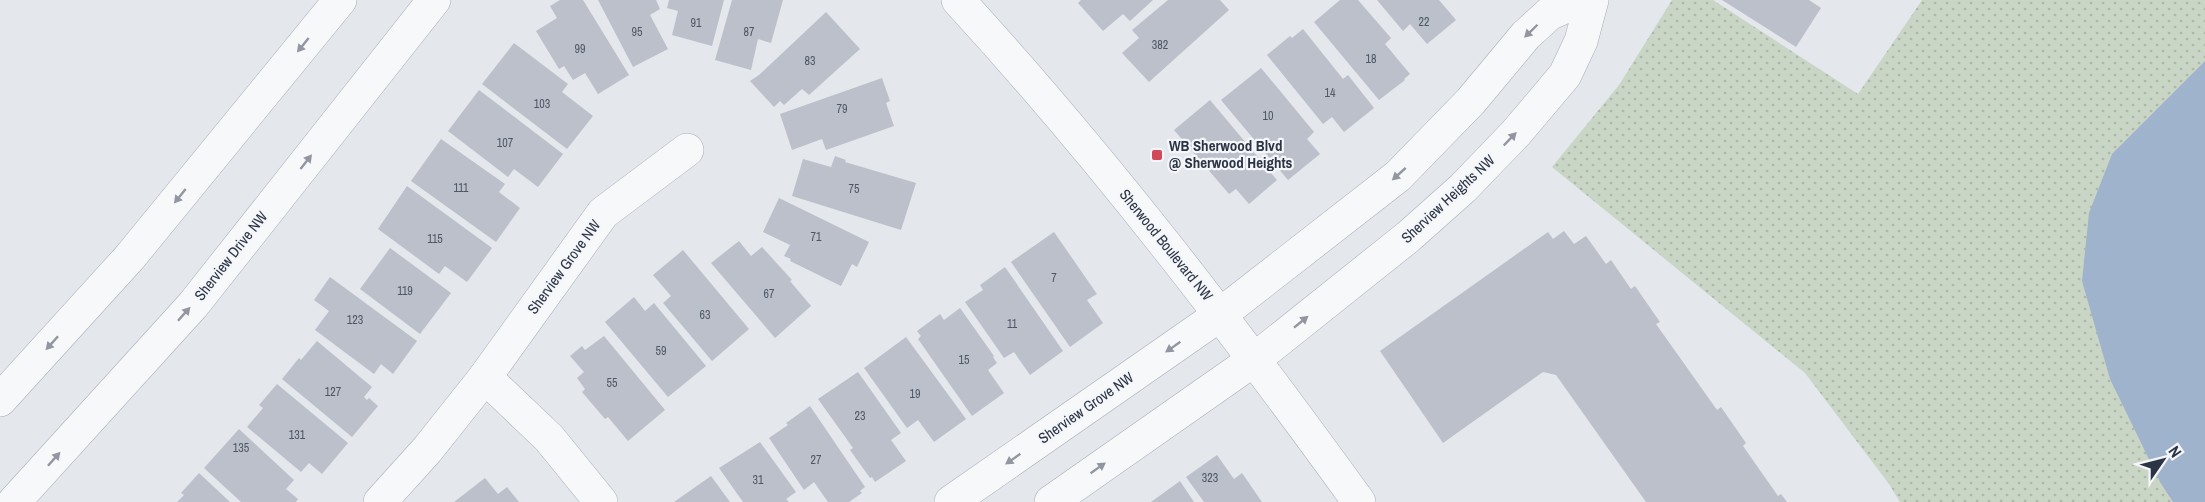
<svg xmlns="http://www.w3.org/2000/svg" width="2205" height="502" font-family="'Archivo Narrow',sans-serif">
  <defs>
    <pattern id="park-dots" width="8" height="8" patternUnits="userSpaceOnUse" patternTransform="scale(1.5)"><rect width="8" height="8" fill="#c9d6c5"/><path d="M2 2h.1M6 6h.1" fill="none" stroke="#adb8ab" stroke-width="1.8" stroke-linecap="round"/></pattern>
  </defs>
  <rect width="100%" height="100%" fill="#e4e7ec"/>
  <path fill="url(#park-dots)" d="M1672,0H1713L1858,94L1922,0H2205V502H1900L1889,484L1805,373L1552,167L1619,85Z"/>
  <path fill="#9fb4cc" d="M2205,61V502H2173L2160,482L2110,379L2082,281L2089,213L2112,154Z"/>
  <g fill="#bbc0ca">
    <path d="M560,0H583L629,75L598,94L585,73L573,80L564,66L559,69L536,31L557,18L550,6Z"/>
    <path d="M598,0H656L660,9L650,15L668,49L633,67Z"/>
    <path d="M669,0H724L712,46L672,35L678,11L667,8Z"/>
    <path d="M732,0H783L771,43L758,39L751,70L715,60Z"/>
    <path d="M1081,0H1153L1130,21L1123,14L1103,31L1078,3Z"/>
    <path d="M1168,0H1220L1229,10L1149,82L1122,53L1139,38L1132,30Z"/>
    <path d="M1340,0H1358L1391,38L1385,44L1410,74L1404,79L1405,80L1379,100L1314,22Z"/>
    <path d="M1377,0H1439L1456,20L1427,44L1410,24L1403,31Z"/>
    <path d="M1722,0H1809L1821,8L1796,47Z"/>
    <path d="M826,12L860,49L809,95L802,89L784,105L780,101L774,107L750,81L759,75Z"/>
    <path d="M1303,29L1343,79L1348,75L1374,108L1344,132L1332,117L1323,124L1267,55L1290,36L1292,38Z"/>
    <path d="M514,43L568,84L562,92L593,116L567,149L482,84Z"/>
    <path d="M1261,68L1314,132L1307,139L1320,154L1288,180L1221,100Z"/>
    <path d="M882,78L890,101L886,103L894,126L826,150L822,139L792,150L780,114Z"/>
    <path d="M479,90L563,154L538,187L514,169L508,177L448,131Z"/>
    <path d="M1210,100L1277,180L1249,204L1236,189L1229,194L1174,130Z"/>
    <path d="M441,139L505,184L499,192L520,208L496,242L411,181Z"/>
    <path d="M835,156L846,160L845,162L916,183L901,230L792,196L803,159L831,167Z"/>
    <path d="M407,186L492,248L467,282L445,266L439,274L378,229Z"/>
    <path d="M779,198L869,242L857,267L852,264L841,286L790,261L791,259L784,256L790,245L763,232Z"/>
    <path d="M1564,231L1574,244L1586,236L1606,264L1611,260L1631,289L1635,286L1660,322L1656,324L1717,410L1721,407L1746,443L1743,446L1778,496L1781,494L1787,502H1646L1556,375L1543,372L1443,443L1380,351L1548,232L1553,239Z"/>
    <path d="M1054,232L1097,294L1087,300L1103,323L1070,347L1011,262Z"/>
    <path d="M739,241L751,256L762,247L792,280L790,281L811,306L775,338L711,263Z"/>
    <path d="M390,248L451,293L420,334L360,289Z"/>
    <path d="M683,250L749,329L712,361L663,303L671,296L653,275Z"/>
    <path d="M1005,267L1063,351L1030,375L1014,352L1004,358L965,302L983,290L980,285Z"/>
    <path d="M330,277L417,341L393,374L381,364L374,374L315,330L329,311L314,300Z"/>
    <path d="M634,297L645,311L654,303L706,366L668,397L605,322Z"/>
    <path d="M960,308L994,356L993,357L997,363L988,370L1004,393L972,416L918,339L921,336L917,331L940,314L944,320Z"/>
    <path d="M604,336L665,410L628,441L608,417L605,419L582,392L585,389L577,378L584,372L570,356L582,346L585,350Z"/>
    <path d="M906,337L966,419L934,442L918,420L907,428L864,368Z"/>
    <path d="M317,341L372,387L364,397L367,400L369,398L378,406L352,437L282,379L299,358L301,360Z"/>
    <path d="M858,372L901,433L891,440L906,461L875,482L872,477L870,478L850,450L853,448L818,399Z"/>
    <path d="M277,384L348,443L322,474L309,463L301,472L247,427L263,408L259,405Z"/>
    <path d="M810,406L865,487L860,491L862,493L849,502H828L814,482L804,490L769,438L788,425L786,423Z"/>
    <path d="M239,429L294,480L286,489L298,499L296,502H241L204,468Z"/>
    <path d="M760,442L796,492L786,499L789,502H743L719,468Z"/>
    <path d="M1217,455L1234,479L1242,473L1262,502H1204L1186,477Z"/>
    <path d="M199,473L230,502H177L184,495L181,493Z"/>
    <path d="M711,476L730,502H674Z"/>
    <path d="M485,478L498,494L507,487L519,502H454Z"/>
    <path d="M1180,481L1194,502H1151Z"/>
  </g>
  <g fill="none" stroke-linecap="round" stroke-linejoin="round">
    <g stroke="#a9aeb7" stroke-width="34">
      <g id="minor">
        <path d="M485,377L549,438L601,502"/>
        <path d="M380,502L427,450L485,377L603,213L687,150"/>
        <path d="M951,502L1221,314L1398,176L1471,101L1526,35L1549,14L1580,0"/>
        <path d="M1051,502L1255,359L1408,237L1463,188L1516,133L1565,75L1581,41L1592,0"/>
      </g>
    </g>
    <g stroke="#a9aeb7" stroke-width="34">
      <g id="tertiary">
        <path d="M958,0C1103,158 1233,328 1359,502"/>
        <path d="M0,400L130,257L340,0"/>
        <path d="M14,502L193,305L434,0"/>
      </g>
    </g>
    <use href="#minor" stroke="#f7f8fa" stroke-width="33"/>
    <use href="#tertiary" stroke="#f7f8fa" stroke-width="33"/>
  </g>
  <defs><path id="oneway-solid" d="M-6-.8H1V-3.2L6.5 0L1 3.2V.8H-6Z" transform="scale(1.5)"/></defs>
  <g fill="#9196a0">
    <use href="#oneway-solid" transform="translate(1531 31) rotate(136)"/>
    <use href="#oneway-solid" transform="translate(303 45) rotate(129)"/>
    <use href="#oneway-solid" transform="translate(1510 139) rotate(-46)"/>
    <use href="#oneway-solid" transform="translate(306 162) rotate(-52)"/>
    <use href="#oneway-solid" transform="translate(1399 174) rotate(138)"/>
    <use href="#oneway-solid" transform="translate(180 196) rotate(129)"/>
    <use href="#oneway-solid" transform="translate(184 314) rotate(-48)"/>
    <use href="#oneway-solid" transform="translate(1301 322) rotate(-39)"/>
    <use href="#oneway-solid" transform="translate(52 343) rotate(132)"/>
    <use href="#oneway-solid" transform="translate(1173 347) rotate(145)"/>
    <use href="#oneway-solid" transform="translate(54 459) rotate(-48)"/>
    <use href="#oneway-solid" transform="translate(1013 459) rotate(145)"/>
    <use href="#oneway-solid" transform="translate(1098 468) rotate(-35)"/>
  </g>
  <rect fill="#d1495b" stroke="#f4f6f9" stroke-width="2" x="1151" y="149" width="12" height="12" rx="3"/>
  <g text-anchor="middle" stroke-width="4.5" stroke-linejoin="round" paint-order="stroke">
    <g font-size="12" fill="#4f5766">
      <text x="1424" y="26">22</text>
      <text x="696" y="27">91</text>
      <text x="637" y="36">95</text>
      <text x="749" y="36">87</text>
      <text x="1160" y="49">382</text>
      <text x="580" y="53">99</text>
      <text x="1371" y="63">18</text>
      <text x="810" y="65">83</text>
      <text x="1330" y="97">14</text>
      <text x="542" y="108">103</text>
      <text x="842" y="113">79</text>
      <text x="1268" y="120">10</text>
      <text x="505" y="147">107</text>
      <text x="461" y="192">111</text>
      <text x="854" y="193">75</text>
      <text x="816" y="241">71</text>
      <text x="435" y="243">115</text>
      <text x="1054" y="282">7</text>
      <text x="405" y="295">119</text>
      <text x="769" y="298">67</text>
      <text x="705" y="319">63</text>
      <text x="355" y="324">123</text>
      <text x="1012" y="328">11</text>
      <text x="661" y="355">59</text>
      <text x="964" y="364">15</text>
      <text x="612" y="387">55</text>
      <text x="333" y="396">127</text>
      <text x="915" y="398">19</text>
      <text x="860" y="420">23</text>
      <text x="297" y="439">131</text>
      <text x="241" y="452">135</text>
      <text x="816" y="464">27</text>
      <text x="1210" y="482">323</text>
      <text x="758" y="484">31</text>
    </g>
    <g font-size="15" font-weight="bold" fill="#2b3445" stroke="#f4f6f9" text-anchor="start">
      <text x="1169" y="151">WB Sherwood Blvd<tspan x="1169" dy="17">@ Sherwood Heights</tspan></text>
    </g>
    <g font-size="15" fill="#2b3445" stroke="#f4f6f9">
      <text transform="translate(1448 199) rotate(-43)" y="5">Sherview Heights NW</text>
      <text transform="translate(1166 245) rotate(51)" y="5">Sherwood Boulevard NW</text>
      <text transform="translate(231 256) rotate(-52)" y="5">Sherview Drive NW</text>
      <text transform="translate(564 267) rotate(-54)" y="5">Sherview Grove NW</text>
      <text transform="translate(1086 408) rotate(-35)" y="5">Sherview Grove NW</text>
    </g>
  </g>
  <g transform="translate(2163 460) rotate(55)" stroke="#f4f6f9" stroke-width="4.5" paint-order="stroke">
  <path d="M0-4.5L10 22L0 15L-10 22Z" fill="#2b3445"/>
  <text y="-9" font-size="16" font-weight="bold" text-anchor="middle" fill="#2b3445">N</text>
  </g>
</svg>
